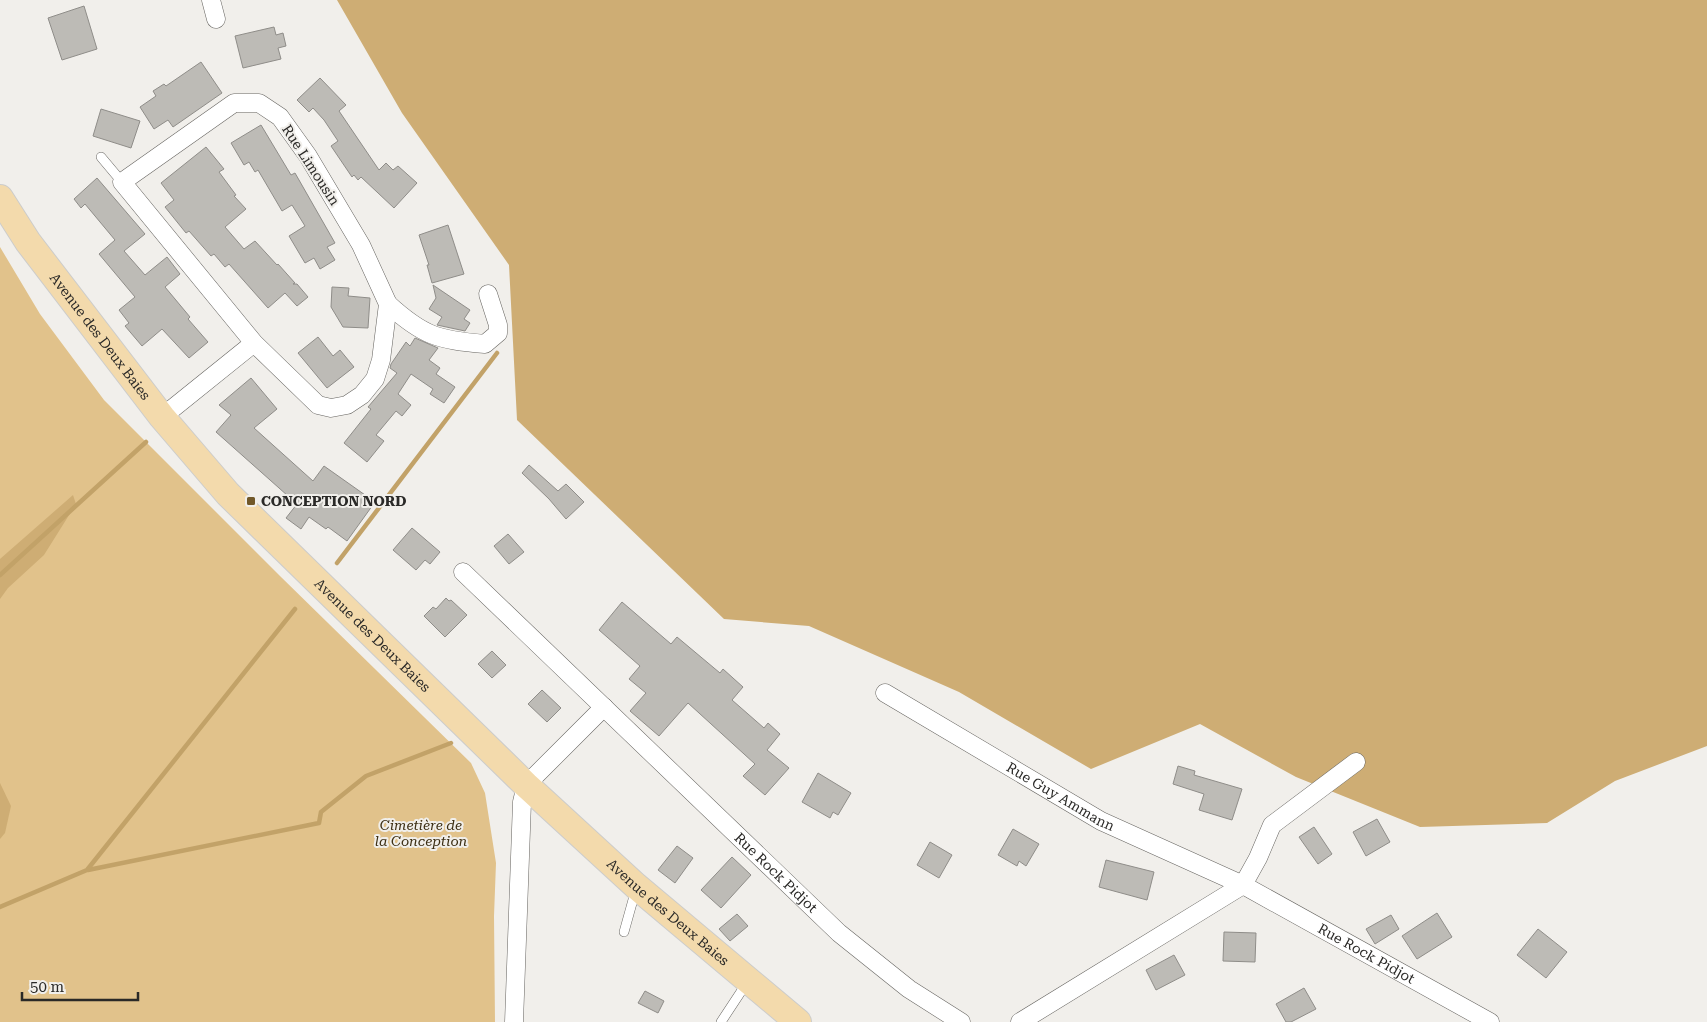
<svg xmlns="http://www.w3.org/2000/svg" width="1707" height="1022" font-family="'Roboto Serif',serif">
  <rect width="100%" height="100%" fill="#f1efeb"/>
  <path fill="#e1c28b" d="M0,247L40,314L104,400L280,576L471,763L485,793L496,863L494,916L495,1022H0Z"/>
  <g fill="#cead74">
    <path d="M337,0H1707V746L1615,781L1547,823L1420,827L1296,777L1200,724L1091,769L959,692L809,626L724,619L517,420L509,265L402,113Z"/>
    <path d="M73,495L76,504L44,555L8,588L0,599V559Z"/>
    <path d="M0,783L11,806L5,833L0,839Z"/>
  </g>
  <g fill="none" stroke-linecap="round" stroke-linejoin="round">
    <g stroke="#c2a268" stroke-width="4.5">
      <path d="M337,563L497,353"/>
      <path d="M0,575L146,442"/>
      <path d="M88,870L319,823L321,812L366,776L451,743"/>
      <path d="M0,907L87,870L295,609"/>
    </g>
  </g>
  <g fill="#bdbbb6" stroke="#8f8d89">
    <path d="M84,6L97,49L62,60L48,18Z"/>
    <path d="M274,27L276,35L283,33L286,46L278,48L281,59L243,68L235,36Z"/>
    <path d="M201,62L222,93L173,127L168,120L154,129L140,107L156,96L153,91L164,84L166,86Z"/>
    <path d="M320,78L346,105L339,111L379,170L386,163L393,170L398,166L417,183L394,208L361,177L358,180L354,175L352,177L331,146L338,141L324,120L313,108L309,112L297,100Z"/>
    <path d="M101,109L140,121L131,148L93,136Z"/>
    <path d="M261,125L291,175L295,173L335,243L327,247L335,260L320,269L314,258L305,263L289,236L305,226L292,205L282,211L258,170L255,172L249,162L244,165L231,143Z"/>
    <path d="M206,147L224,169L219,172L236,195L234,196L246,209L225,227L244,249L255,241L277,265L278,264L295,283L293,284H297L308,297L297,306L285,293L268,308L229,264L225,267L214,254L211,256L189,231L186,233L165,207L174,200L161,183Z"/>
    <path d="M97,178L145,234L124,251L145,275L167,257L180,274L165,287L190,317L188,319L208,342L189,358L162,329L142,346L125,326L129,323L119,310L135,297L99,254L115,240L85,204L81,208L74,199Z"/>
    <path d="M448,225L464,274L432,283L427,265H429L419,235Z"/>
    <path d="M433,285L470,310L464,319L470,323L465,331L437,325L442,317L429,309L436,298Z"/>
    <path d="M332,287L349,288L348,296L370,298L368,328L343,327L331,307Z"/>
    <path d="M318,337L333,356L340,350L354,367L327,388L298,353Z"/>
    <path d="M415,338L438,348L429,360L440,368L436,374L455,387L444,403L430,394L433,389L411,374L398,394L411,405L402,416L396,411L376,435L384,441L367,462L344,443L371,409L368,407L397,373L390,368L391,364L406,342L410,346Z"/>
    <path d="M251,378L277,409L254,428L313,481L324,466L375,502L347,541L328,527L326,529L309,517L301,529L286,518L297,504L216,432L231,415L219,405Z"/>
    <path d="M529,465L558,491L566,484L584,502L566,519L549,499L522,473Z"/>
    <path d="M412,528L440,552L430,564L425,560L416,570L393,550Z"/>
    <path d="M508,534L524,552L509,564L494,546Z"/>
    <path d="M446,598L449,601L451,600L467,615L445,637L424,616L433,607L436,609Z"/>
    <path d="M622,602L671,644L677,637L720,673L723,669L743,687L732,700L764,728L768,723L780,734L767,750L789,768L765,795L743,776L755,764L688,703L659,736L630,711L646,693L629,679L640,666L599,630Z"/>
    <path d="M492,651L506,665L492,678L478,664Z"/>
    <path d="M542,690L561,708L547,722L528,704Z"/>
    <path d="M1178,766L1195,771L1194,775L1242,789L1232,820L1199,810L1204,794L1173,784Z"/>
    <path d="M818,773L851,793L838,815L833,812L830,818L802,802Z"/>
    <path d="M1377,819L1390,842L1366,856L1353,832Z"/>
    <path d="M1314,827L1332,854L1318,864L1299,837Z"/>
    <path d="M1013,829L1039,844L1026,866L1019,861L1017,866L998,855Z"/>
    <path d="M930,842L952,855L939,878L917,865Z"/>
    <path d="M677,846L693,858L675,883L658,870Z"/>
    <path d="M732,857L751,875L721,908L701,890Z"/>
    <path d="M1106,860L1154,872L1147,900L1099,887Z"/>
    <path d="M1437,913L1452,937L1417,959L1402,936Z"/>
    <path d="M737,914L748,926L730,941L719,929Z"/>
    <path d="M1391,915L1399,929L1375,944L1366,929Z"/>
    <path d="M1538,929L1567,952L1546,978L1517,955Z"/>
    <path d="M1224,932L1256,933L1255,962L1223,961Z"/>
    <path d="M1174,955L1185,975L1156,990L1146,970Z"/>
    <path d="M1304,988L1316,1009L1291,1022H1286L1276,1004Z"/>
    <path d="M645,991L664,1001L658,1013L638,1003Z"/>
  </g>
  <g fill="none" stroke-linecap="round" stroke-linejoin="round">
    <g stroke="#666460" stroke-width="10">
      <g id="service">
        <path d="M101,157L122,182"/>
        <path d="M624,932L636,889"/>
        <path d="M721,1022L748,981"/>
      </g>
    </g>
    <g stroke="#666460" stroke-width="19">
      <g id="minor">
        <path d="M211,0L216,19"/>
        <path d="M388,304C423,336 438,340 485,344L498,333V325L488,294"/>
        <path d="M162,417L254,343L318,405L331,408L347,405L362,395L375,379L381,360L388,304L361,245L308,156L280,117L259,103H234L122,182L254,343"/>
        <path id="s1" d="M463,572L839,933L909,989L961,1022"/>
        <path id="s2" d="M885,693L1101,821L1243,885L1490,1022"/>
        <path d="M514,1022L522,802L526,785L604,707"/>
        <path d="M1020,1022L1243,885L1258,858L1272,825L1356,762"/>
      </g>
    </g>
    <g stroke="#cccccb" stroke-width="28">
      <g id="primary">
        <path id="s3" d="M0,198L28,242L162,417L228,494L526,785L636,886L798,1022"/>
      </g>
    </g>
    <use href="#service" stroke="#fff" stroke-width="9"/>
    <use href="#minor" stroke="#fff" stroke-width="18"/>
    <use href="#primary" stroke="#f3daac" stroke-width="26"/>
  </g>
  <rect fill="#715829" stroke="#f1efeb" stroke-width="2" x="246" y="496" width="10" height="10" rx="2.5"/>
  <g text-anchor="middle" stroke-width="4" stroke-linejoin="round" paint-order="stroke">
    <g font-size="14" fill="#2a2927" stroke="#f1efeb">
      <text transform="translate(311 165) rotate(57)" y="5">Rue Limousin</text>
      <text dy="5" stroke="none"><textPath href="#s3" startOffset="171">Avenue des Deux Baies</textPath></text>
      <text dy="5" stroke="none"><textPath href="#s3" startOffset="576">Avenue des Deux Baies</textPath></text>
      <text dy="5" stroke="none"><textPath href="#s2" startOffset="204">Rue Guy Ammann</textPath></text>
      <text dy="5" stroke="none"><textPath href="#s1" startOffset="434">Rue Rock Pidjot</textPath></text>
      <text dy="5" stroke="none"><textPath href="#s3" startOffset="981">Avenue des Deux Baies</textPath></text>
      <text dy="5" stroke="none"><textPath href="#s2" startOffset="548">Rue Rock Pidjot</textPath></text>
    </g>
    <g font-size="14" font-weight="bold" fill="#2a2927" stroke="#f1efeb" text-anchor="start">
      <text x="261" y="506">CONCEPTION NORD</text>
    </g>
    <g font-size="14" font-style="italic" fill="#3c2e13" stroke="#f1efeb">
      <text x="421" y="830">Cimetière de<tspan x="421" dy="16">la Conception</tspan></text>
    </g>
  </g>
  <path d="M22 992v8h116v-8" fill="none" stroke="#2a2927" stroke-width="2.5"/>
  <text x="30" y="992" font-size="15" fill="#2a2927" stroke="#f1efeb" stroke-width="4" paint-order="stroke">50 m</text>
</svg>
